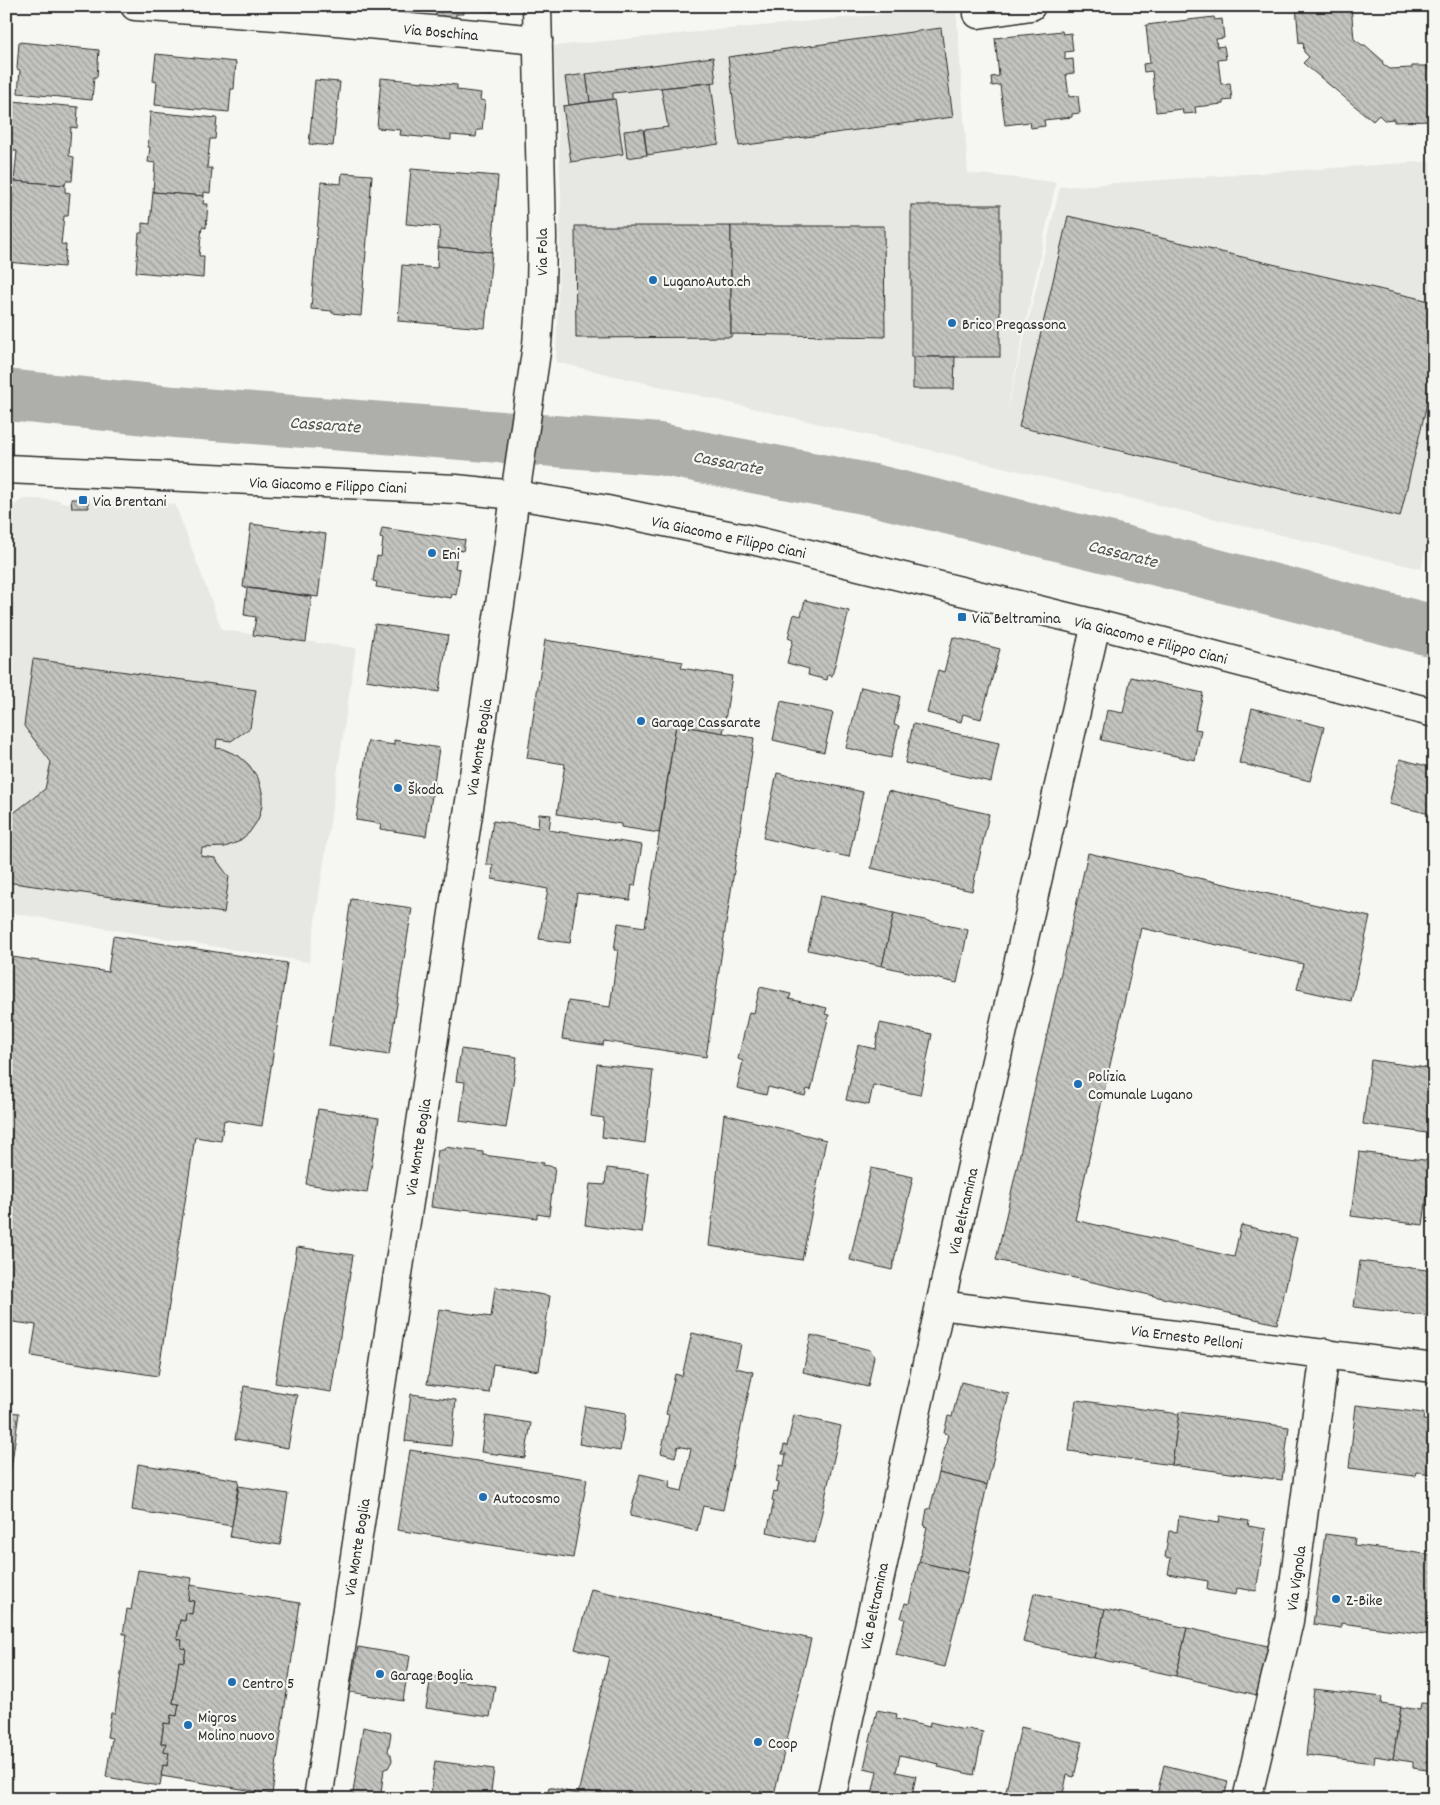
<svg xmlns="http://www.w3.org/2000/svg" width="1440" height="1805" font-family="Dekko,sans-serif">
  <defs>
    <pattern id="building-back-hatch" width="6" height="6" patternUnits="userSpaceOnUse" patternTransform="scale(1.25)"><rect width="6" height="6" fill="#c3c3c0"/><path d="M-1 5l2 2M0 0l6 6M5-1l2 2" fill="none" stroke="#9f9f9c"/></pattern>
  </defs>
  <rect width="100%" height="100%" fill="#f6f6f2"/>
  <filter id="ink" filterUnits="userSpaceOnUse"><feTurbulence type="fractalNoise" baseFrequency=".02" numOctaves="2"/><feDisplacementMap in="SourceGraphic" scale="10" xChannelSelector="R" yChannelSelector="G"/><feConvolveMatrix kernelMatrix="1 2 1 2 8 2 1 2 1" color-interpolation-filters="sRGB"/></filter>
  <g filter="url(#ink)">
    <g fill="#e7e7e3">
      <path d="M956,7L968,173L1056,182L1004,424L1060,187L1434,161V515L1421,569L994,465L556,362L561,197L554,46Z"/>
      <path d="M27,499L60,500V503H71V509H90L91,501L175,504L222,630L356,648L309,962L6,912V529L8,515L13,506L21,500Z"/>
    </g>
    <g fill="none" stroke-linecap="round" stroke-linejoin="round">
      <path stroke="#aeaeab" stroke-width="52" d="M6,395L175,412L659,449L873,490L1111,548L1434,631"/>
    </g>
    <g fill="url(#building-back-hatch)" stroke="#2b2b2b">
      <path d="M393,6H493V12L464,9V14H456V18L435,16L436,12L392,9Z"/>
      <path d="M1296,6H1351L1354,39L1362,45H1365L1382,60L1383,64L1390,69L1412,68V66H1428V69H1434V121L1394,122V119L1384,120L1379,115L1373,121L1303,63L1309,57L1304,52L1303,42L1299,43Z"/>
      <path d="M1214,17L1215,20L1222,19L1224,38L1216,39L1217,47L1224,46L1226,59L1218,60L1221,84L1230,83L1232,100L1223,101V104L1195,107L1196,113L1183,114L1182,109L1156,112L1152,71L1144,72L1143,64L1150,63L1146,25Z"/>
      <path d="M941,28L953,117L739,146L728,57Z"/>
      <path d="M1062,31L1063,34L1071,33L1073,51L1065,52V60L1073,59L1074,73L1066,74L1069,97L1078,96L1080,113L1072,114V117L1044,120L1045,126L1031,128L1030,122L1005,125L1000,85L992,86L991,77L999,76L995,38Z"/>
      <path d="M19,42L99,50L97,77H94L92,100L18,93L20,70L17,69Z"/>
      <path d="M156,54L236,62L234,89H231L229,112L155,105L157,82L153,81Z"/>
      <path d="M713,57L716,82L613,93V99L590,102L586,74Z"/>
      <path d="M586,74L590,102L569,105L565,77Z"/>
      <path d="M381,78L457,85V90L481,93L480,100L485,101L482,130H477L476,137L451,135V140L400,135L401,130L377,128Z"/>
      <path d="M315,80L340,82L333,146L309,144Z"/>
      <path d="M711,83L719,144L647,155L644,130L668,127L661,88Z"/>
      <path d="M615,99L623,154L571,162L563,106Z"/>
      <path d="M12,101L78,107L77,128L71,127L69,156L74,157L72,181H66L65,185L14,181L17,151H10L11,135H9Z"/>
      <path d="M150,112L217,118L215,139H210L207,168H212L210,193L204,192V196L153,192L155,163L148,162L150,147H148Z"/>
      <path d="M643,129L647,155L627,158L624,131Z"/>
      <path d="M411,169L498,176L492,252L438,247L440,227L406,224Z"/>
      <path d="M342,173L372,175L361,316L332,313V311L311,309L321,182L341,184Z"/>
      <path d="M14,181L65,185V192L70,193L68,216H64L61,244L66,245L64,267L6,262V212H12Z"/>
      <path d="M153,192L204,196L203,204H208L206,228L202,227L199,256H204L203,278L136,272L139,233H142V223L150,224Z"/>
      <rect x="911" y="205" width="89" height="152"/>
      <path d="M1068,216L1434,302V374L1400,517L1019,427Z"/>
      <path d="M575,226H731V337L576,338Z"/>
      <path d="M731,226H884L885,337L731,334Z"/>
      <path d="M438,247L492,252L485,328L398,321L402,265L437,268Z"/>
      <path d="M913,357H955L954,389H913Z"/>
      <path d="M71,499H88L89,508H72Z"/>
      <path d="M251,524L326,534L318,597L243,587Z"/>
      <path d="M382,528L465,540L463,551L458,550L455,568L460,569L456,595L452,594L451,598L376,587L377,582L373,581L377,556L381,557L383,539L380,538Z"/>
      <path d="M247,588L312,597L306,642L253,635L256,617L244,615Z"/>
      <path d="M805,600L849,611L832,676L828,675L827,680L808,675L809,669L787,663L793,640L788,638L794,614L801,616Z"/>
      <path d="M375,624L448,635L439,692L366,680Z"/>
      <path d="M953,637L1000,649L981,719L963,714L961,722L927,713L938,670L944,672Z"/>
      <path d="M545,640L683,662L681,668L732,676L723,733L676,725L659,833L621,827V824L557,814L565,764L527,758Z"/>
      <path d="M33,659L256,690L250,728L231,741L217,739L216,748L223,749L239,756L249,765L258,778L262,792V806L258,820L249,833L238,842L225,847L202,848L201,856L215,858L229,877L224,913L6,882V852L11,815L45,789L51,762L24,726Z"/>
      <path d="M1131,677L1203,693L1195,729L1201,730L1195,760L1101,740L1107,710L1123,713Z"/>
      <path d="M861,687L900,696L894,725L899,726L891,758L846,748Z"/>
      <path d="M781,701L833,713L824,752L773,740Z"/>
      <path d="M1252,708L1324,727L1310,781L1239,763Z"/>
      <path d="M913,724L999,743L991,782L905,763Z"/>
      <path d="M676,725L754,738L706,1057L604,1041L603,1045L562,1039L568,1001L610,1007L618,950H614L618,923L645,927Z"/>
      <path d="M394,740L439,748L426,836L380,829L381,824L356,820L368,741L394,745Z"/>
      <path d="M1400,759L1434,768V815L1389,804Z"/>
      <path d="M777,773L863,792L849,857L763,838Z"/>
      <path d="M888,791L989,814L972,891L871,868Z"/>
      <path d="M539,814L551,815L549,830L642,845L635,886L632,885L630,900L577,893L570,943L539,939L548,889L492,879L493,865H486L493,821L538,828Z"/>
      <path d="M1088,853L1370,917L1351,1001L1297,989L1303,964L1141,928L1075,1220L1234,1257L1241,1225L1297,1238L1277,1324L996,1260Z"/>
      <path d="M820,896L894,913L882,966L808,950Z"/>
      <path d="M351,899L412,908L389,1055L329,1046Z"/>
      <path d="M894,913L968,930L957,983L882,966Z"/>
      <path d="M113,936L287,963L262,1126L224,1120L221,1141L195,1137L158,1376L31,1356L36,1325L6,1321V956L108,972Z"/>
      <path d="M760,987L791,994L789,999L827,1008L825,1014L829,1015L811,1090L807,1089L805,1096L768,1087L766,1095L737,1088L743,1061L738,1059L749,1012L754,1013Z"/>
      <path d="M880,1023L932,1034L920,1095L873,1085L869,1105L846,1100L858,1045L875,1049Z"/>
      <path d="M461,1049L517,1057L506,1128L460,1121L465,1082L456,1081Z"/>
      <path d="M1371,1060L1434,1069V1134L1363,1124Z"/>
      <path d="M597,1064L653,1070L645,1143L602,1137L604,1118L591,1116Z"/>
      <path d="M318,1109L379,1118L367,1193L306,1184Z"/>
      <path d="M724,1114L826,1140L802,1260L709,1246Z"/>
      <path d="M445,1147L483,1152V1155L544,1163L543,1165L555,1167L549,1216L537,1214V1218L463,1209L462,1211L431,1207L438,1150H444Z"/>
      <path d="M1359,1152L1432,1161L1423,1225L1351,1216Z"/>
      <path d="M607,1168L649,1173L642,1233L585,1225L590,1184L605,1185Z"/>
      <path d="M871,1168L913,1177L892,1270L850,1260Z"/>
      <path d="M297,1247L353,1255L331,1392L275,1383Z"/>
      <path d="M1360,1261L1434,1271V1317L1354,1307Z"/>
      <path d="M495,1287L550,1296L539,1371L493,1364L489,1393L427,1384L439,1309L491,1317Z"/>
      <path d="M692,1333L741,1344L736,1368L753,1372L723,1510L703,1506L697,1531L630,1516L640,1474L670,1481L669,1488L682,1491L691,1449L678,1446L675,1457L661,1453L669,1415L666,1414L675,1374L682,1376Z"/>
      <path d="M811,1335L870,1350L874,1356L868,1387L803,1372Z"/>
      <path d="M961,1382L1009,1394L987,1485L939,1473L948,1434L944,1433L948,1416L952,1417Z"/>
      <path d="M244,1386L297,1395L288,1448L235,1439Z"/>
      <path d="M411,1394L456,1400L451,1446L405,1441Z"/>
      <path d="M1076,1400L1179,1414L1172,1465L1069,1451Z"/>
      <path d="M1356,1405L1424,1413L1423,1420L1434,1421V1474L1416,1472L1415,1476L1349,1468Z"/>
      <path d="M585,1406L626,1413L620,1451L579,1444Z"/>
      <path d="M6,1412L19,1413L6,1503Z"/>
      <path d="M1179,1412L1289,1427L1282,1480L1172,1465Z"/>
      <path d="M794,1415L841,1426L815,1543L767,1532L774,1501L772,1500L774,1491L777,1492L779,1483L776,1482L780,1465L784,1466L786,1454H782L784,1445L787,1446Z"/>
      <path d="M486,1416L531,1423L525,1458L481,1452Z"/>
      <path d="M410,1450L587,1479L573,1558L397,1530Z"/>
      <path d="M138,1464L239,1480L232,1526L132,1510Z"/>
      <path d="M939,1473L987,1485L968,1573L919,1562L927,1527L924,1526L927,1509H930Z"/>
      <path d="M239,1486L288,1494L280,1545L230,1537Z"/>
      <path d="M1179,1516L1219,1523L1220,1516L1249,1521L1248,1526L1266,1529L1256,1591L1237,1588L1236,1595L1207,1590L1208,1581L1168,1574L1171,1558L1165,1557L1169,1531L1177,1532Z"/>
      <path d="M1325,1534L1355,1538L1354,1545L1434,1555V1590L1430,1616H1434L1432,1635L1341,1623V1628L1313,1624Z"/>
      <path d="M919,1562L968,1573L945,1667L896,1655L905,1619L901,1618L905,1603L909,1604Z"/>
      <path d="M138,1570L192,1578L188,1600L194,1601L192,1614L186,1613L185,1621L180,1620L177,1639L182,1640L181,1648L186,1649L184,1662L179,1661L173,1703L179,1704L177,1716L171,1715L170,1724L164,1723L161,1743H166L164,1752L169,1753L167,1766L163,1765L160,1786L106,1777L112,1738L107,1737L111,1713H115L127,1634H123L127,1609L131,1610Z"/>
      <path d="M190,1585L300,1603L272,1794L161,1776L163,1765L167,1766L169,1753L164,1752L166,1743H161L164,1723L170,1724L171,1715L177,1716L179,1704L173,1703L179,1661L184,1662L186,1649L181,1648L182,1640L177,1639L180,1620L185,1621L186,1613L192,1614L194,1601L188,1600Z"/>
      <path d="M591,1589L811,1639L773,1799H546L549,1787L578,1794L609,1657L575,1649Z"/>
      <path d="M1034,1593L1105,1609L1094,1658L1023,1642Z"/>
      <path d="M6,1600L13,1601L6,1646Z"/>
      <path d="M1105,1609L1187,1628L1176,1676L1094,1658Z"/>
      <path d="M1187,1628L1268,1646L1257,1695L1176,1676Z"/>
      <path d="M358,1647L410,1656L403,1701L350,1692Z"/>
      <path d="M431,1676L495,1686L490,1717L426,1708Z"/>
      <path d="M1314,1689L1382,1697L1381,1704L1401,1707L1393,1759L1375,1756L1374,1763L1306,1755Z"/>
      <path d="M1421,1703L1434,1704V1771L1413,1768V1762L1393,1759L1401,1707L1420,1710Z"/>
      <path d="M877,1710L897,1714L896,1719L929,1727L930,1722L964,1730V1728L983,1732L974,1775L938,1767L939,1764L900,1755L896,1772L916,1776L911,1799H871L877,1771L864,1768Z"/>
      <path d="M363,1727L391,1733L388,1751L391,1755L392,1761L388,1768L384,1769L381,1793L384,1799H352Z"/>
      <path d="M1021,1727L1082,1742L1074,1777L1067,1775L1062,1799H1004Z"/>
      <path d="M435,1761L494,1769L490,1799H430Z"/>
      <path d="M1164,1765L1228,1781L1224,1799H1156Z"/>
    </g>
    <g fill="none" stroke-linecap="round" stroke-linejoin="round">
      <g stroke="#2b2b2b" stroke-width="31">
        <g id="street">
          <path d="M135,6L304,18L538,40"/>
          <path d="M978,14L1031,6"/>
          <path d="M940,1305L1434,1368"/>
          <path d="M318,1799L506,565L515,495"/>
          <path d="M831,1799L940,1305L1096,624"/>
          <path d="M1247,1799L1289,1621L1325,1353"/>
        </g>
      </g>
      <g stroke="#2b2b2b" stroke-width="31">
        <g id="secondary">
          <path d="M6,469L456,489L515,495L602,509L752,540L1096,624L1434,713"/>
          <path d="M515,495L537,345L541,290L542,238L537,6"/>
        </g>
      </g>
      <use href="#street" stroke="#f6f6f2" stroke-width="28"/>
      <use href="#secondary" stroke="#f6f6f2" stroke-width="28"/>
    </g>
  </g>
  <g fill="#1f6fb2" stroke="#f6f6f2" stroke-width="2">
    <circle cx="653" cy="280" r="5"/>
    <circle cx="952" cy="323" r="5"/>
    <rect x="78" y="495" width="10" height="10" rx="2.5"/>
    <circle cx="432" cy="553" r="5"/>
    <rect x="957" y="612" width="10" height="10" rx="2.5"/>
    <circle cx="641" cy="721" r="5"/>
    <circle cx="398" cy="788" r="5"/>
    <circle cx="1078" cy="1084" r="5"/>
    <circle cx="483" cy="1497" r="5"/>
    <circle cx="1336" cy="1599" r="5"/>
    <circle cx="380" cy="1674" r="5"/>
    <circle cx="232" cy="1682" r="5"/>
    <circle cx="188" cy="1725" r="5"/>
    <circle cx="758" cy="1742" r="5"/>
  </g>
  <g text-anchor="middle" stroke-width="4.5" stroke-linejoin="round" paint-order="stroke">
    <g font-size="16" fill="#2b2b2b" stroke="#f6f6f2">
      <text transform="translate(441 31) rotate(5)" y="6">Via Boschina</text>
      <text transform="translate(541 252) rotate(-90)" y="6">Via Fola</text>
      <text transform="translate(328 484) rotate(2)" y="6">Via Giacomo e Filippo Ciani</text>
      <text transform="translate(729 536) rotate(12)" y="6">Via Giacomo e Filippo Ciani</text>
      <text transform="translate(1151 639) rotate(14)" y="6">Via Giacomo e Filippo Ciani</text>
      <text transform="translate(478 747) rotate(-81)" y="6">Via Monte Boglia</text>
      <text transform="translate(417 1147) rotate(-81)" y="6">Via Monte Boglia</text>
      <text transform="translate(962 1211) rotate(-77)" y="6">Via Beltramina</text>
      <text transform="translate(1187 1336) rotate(7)" y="6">Via Ernesto Pelloni</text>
      <text transform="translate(356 1547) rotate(-81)" y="6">Via Monte Boglia</text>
      <text transform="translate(1295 1578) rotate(-82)" y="6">Via Vignola</text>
      <text transform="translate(873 1606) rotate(-78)" y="6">Via Beltramina</text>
    </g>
    <g font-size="16" fill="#2b2b2b" stroke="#f6f6f2" text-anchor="start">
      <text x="663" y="286">LuganoAuto.ch</text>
      <text x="962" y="329">Brico Pregassona</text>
      <text x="93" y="506">Via Brentani</text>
      <text x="442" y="559">Eni</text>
      <text x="972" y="623">Via Beltramina</text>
      <text x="651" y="727">Garage Cassarate</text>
      <text x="408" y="794">Škoda</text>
      <text x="1088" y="1081">Polizia<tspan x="1088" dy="18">Comunale Lugano</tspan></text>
      <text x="493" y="1503">Autocosmo</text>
      <text x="1346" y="1605">Z-Bike</text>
      <text x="390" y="1680">Garage Boglia</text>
      <text x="242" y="1688">Centro 5</text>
      <text x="198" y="1722">Migros<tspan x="198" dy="18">Molino nuovo</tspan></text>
      <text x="768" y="1748">Coop</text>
    </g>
    <g font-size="18" font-style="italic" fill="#525251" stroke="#f6f6f2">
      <text transform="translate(325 424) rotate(4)" y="6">Cassarate</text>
      <text transform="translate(728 462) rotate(11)" y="6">Cassarate</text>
      <text transform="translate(1123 553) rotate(14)" y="6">Cassarate</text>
    </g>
  </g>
  <rect width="1440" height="1805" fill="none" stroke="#f6f6f2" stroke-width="25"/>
  <rect x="12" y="12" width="1415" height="1780" fill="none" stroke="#2b2b2b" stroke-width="2" filter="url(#ink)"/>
</svg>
